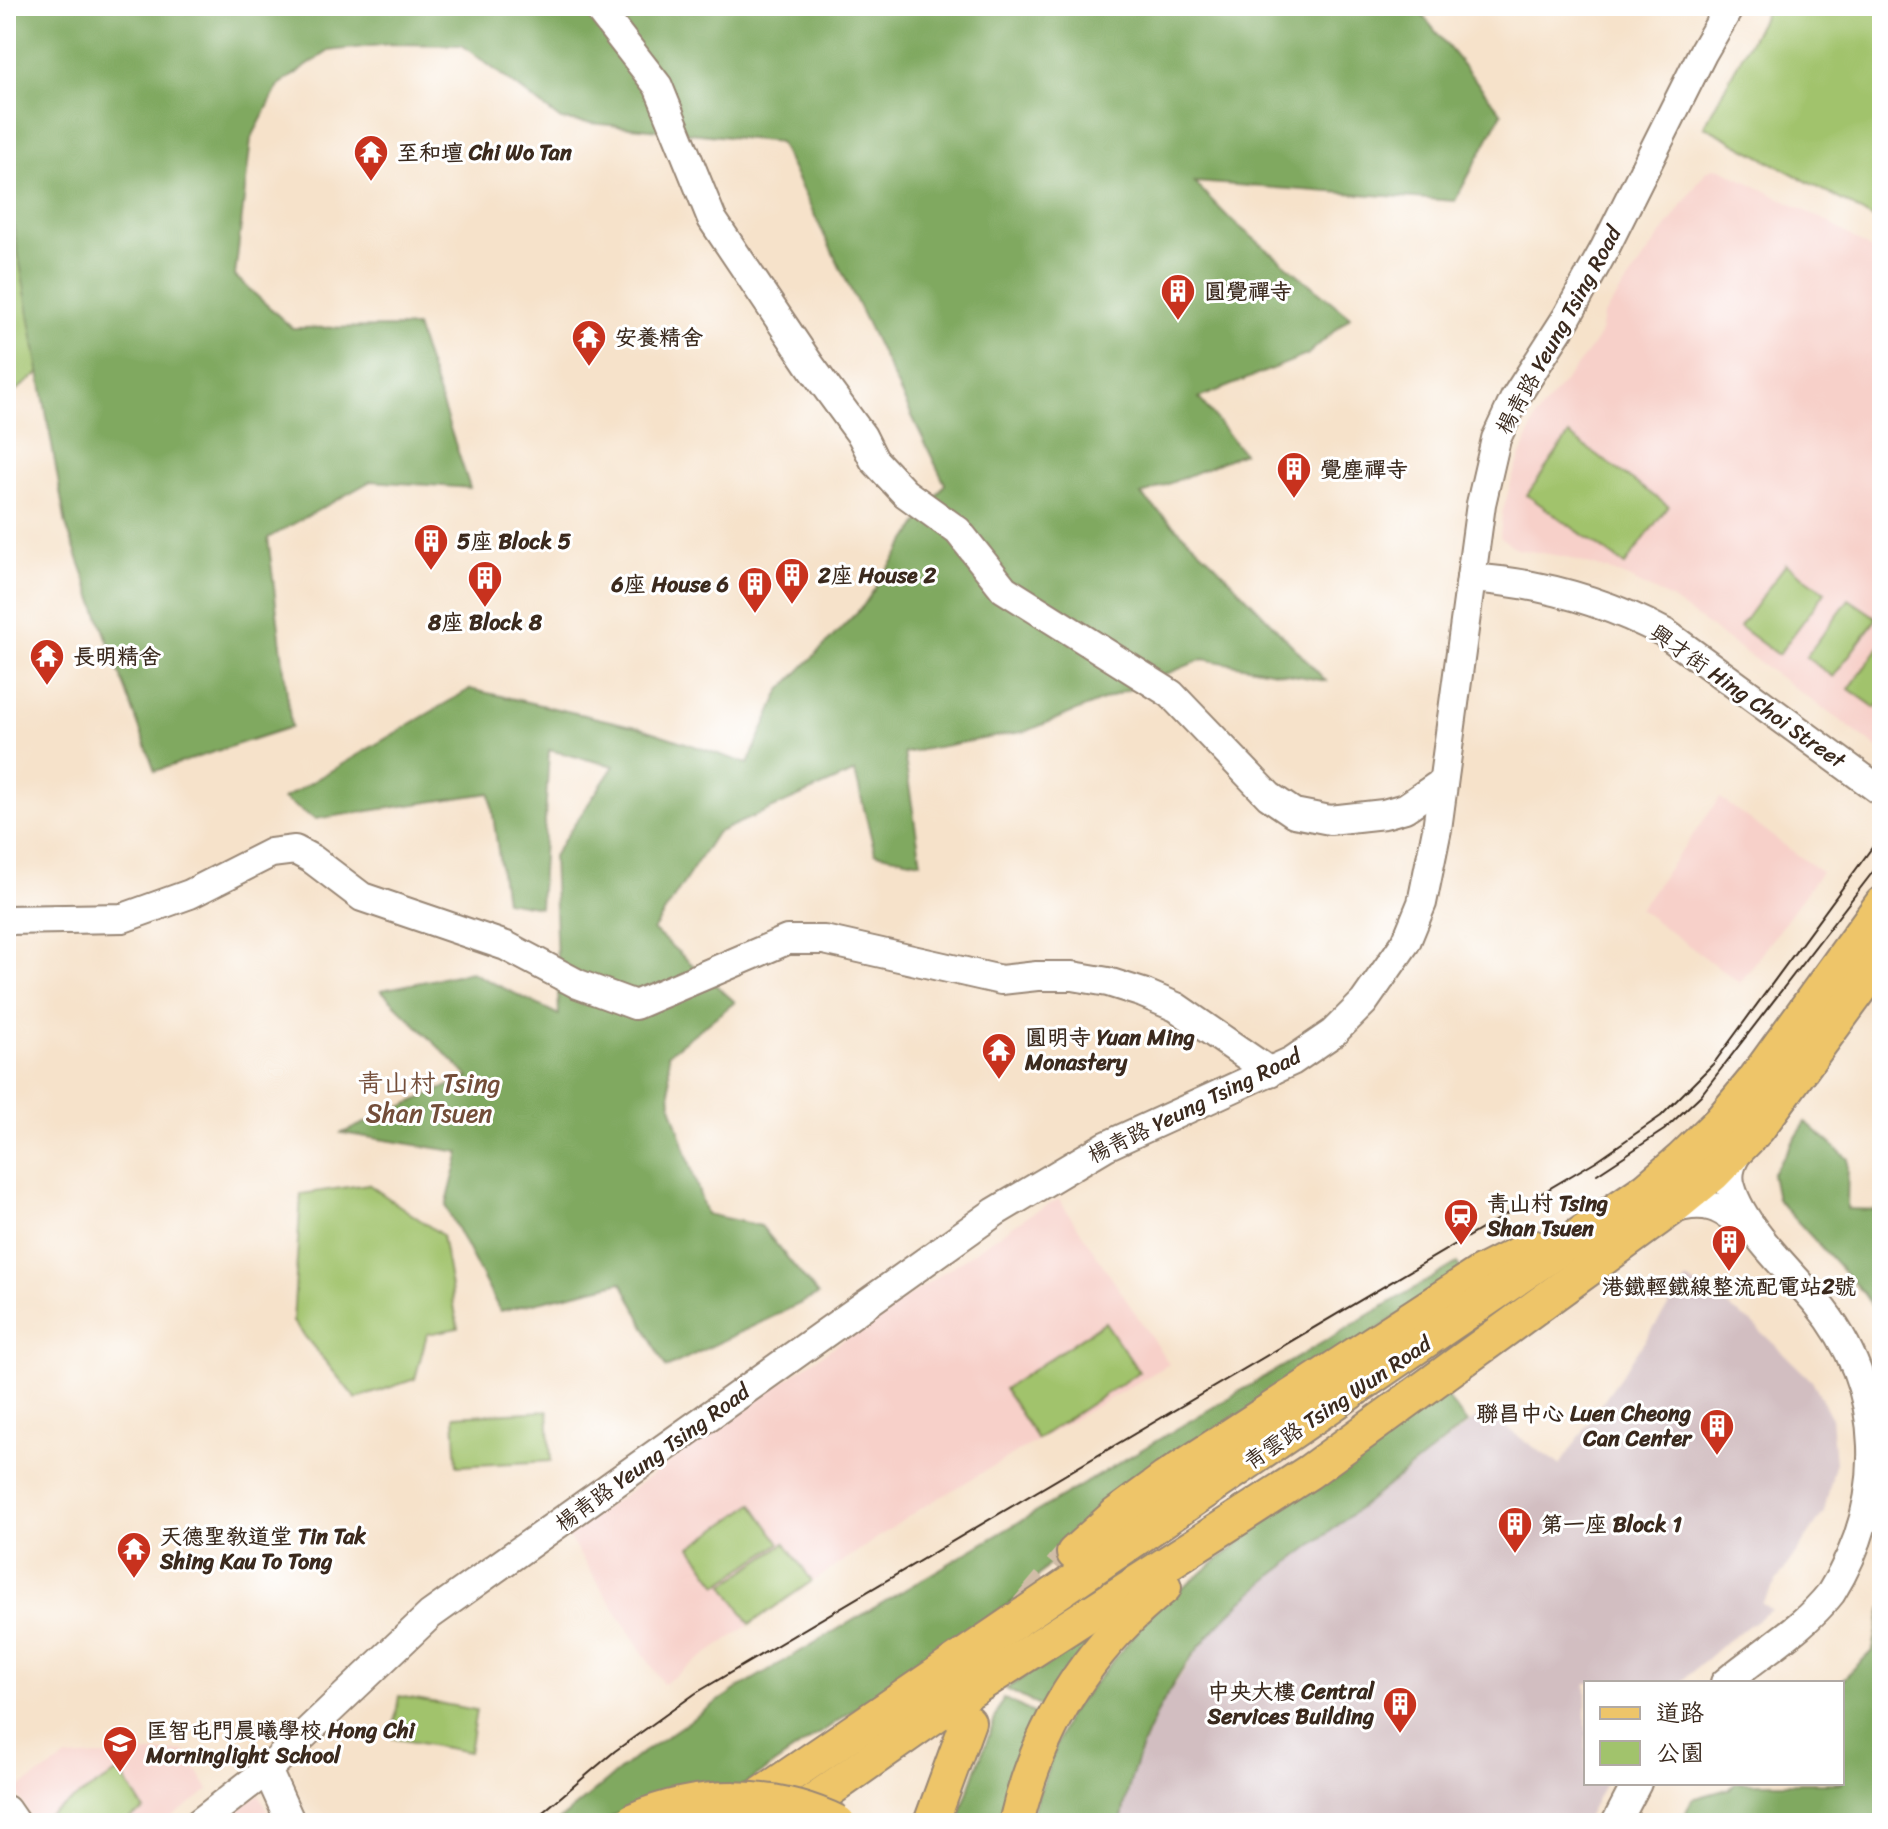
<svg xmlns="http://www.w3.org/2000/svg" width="1888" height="1829" font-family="Sriracha,'LXGW WenKai TC',sans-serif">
  <rect width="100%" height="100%" fill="#fff"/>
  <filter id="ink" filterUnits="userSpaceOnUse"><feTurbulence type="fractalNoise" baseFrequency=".0125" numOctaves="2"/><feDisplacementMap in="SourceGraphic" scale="16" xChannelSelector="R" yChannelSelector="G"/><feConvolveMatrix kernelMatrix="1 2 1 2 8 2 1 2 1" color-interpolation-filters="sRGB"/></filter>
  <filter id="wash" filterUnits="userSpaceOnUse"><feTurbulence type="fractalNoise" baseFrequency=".006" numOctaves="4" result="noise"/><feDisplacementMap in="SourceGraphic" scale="32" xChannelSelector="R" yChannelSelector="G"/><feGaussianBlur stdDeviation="1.8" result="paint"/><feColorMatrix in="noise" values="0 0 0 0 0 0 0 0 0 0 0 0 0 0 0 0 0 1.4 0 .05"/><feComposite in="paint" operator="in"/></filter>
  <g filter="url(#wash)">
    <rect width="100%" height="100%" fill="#f6e2ca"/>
    <g fill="#f7d0c9">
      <path d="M1713,168L1721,169L1828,222L1882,257V751L1671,599L1618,573L1561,556L1517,549L1500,537L1502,514L1512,479L1536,417L1595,343L1600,335L1603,316L1705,173Z"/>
      <path d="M1720,798L1821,872L1740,983L1639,909Z"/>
      <path d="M1059,1199L1169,1364L918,1510L663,1684L567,1535L814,1360L1029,1215Z"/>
      <path d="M185,1751L209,1790L163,1823H34L15,1790L67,1758Z"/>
      <path d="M259,1794L273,1823H220Z"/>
    </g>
    <path fill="#d2bec1" d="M1687,1279L1751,1322L1812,1381L1831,1417L1835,1464L1824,1512L1762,1603L1771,1610L1727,1641L1680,1683H1586V1783H1605L1584,1823H1121L1133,1770L1162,1703L1203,1643L1227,1616L1254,1591L1474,1420L1481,1418L1496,1421L1560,1465Z"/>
    <g fill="#a1c36c" stroke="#6e7645" stroke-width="2">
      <path d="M1769,6H1882V225L1847,203L1704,126Z"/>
      <path d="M6,184L56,189L63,356L14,392L6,401Z"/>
      <path d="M1569,435L1668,506L1625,565L1527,495Z"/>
      <path d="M1786,564L1825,592L1778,655L1740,627Z"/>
      <path d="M1849,599L1877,618L1833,677L1806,657Z"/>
      <path d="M1882,643V700L1876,708L1849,689Z"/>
      <path d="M368,1184L442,1235L458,1328L427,1334L415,1379L356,1399L293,1322L301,1194Z"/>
      <path d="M1105,1322L1139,1372L1037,1439L1004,1389Z"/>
      <path d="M548,1411L551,1461L457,1466L454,1416Z"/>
      <path d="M753,1504L780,1543L718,1585L691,1547Z"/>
      <path d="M785,1543L812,1581L750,1624L724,1585Z"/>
      <path d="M399,1696L476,1710L469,1752L392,1738Z"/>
      <path d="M120,1771L144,1810L123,1823H51L47,1816Z"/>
    </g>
    <g fill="#80a960" stroke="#5e6a3f" stroke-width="2">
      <path d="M6,6H1415L1502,113L1455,201L1194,182L1230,219L1350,317L1307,355L1199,398L1243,453L1141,495L1214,563L1326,681L1203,659L1027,731L904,753L921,862L875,853L855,772L716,833L653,930L735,1002L668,1054L671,1105L706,1214L761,1226L818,1295L666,1368L622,1282L500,1311L446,1207L460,1152L342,1133L469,1077L381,990L471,972L559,1015L553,856L614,766L549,750L540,907L505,901L490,793L315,819L283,799L470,689L641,728L748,764L780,691L863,606L945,484L779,142L561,120L462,45L389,44L329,51L279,85L251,139L235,276L292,328L416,327L470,488L371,481L268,538L291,727L155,771L66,525L8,195Z"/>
      <path d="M1806,1122L1848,1159L1847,1209L1882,1210V1322L1864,1294L1777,1199L1772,1174Z"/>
      <path d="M1457,1263L1462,1271L1063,1548L1022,1595L741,1787L627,1809L600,1823H556L636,1757L735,1690Z"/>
      <path d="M1441,1390L1467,1423C1421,1460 1374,1496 1328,1533C1294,1559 1259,1584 1229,1614C1172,1670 1134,1745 1121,1823H1063L1032,1813L1067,1716L1155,1610L1316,1482Z"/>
      <path d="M1882,1607V1823H1681L1692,1799L1731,1788L1736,1783H1842V1683H1839L1873,1650Z"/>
      <path d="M1104,1626L1045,1709L1006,1689Z"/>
      <path d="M1003,1698L1041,1717L1004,1823H956Z"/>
    </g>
  </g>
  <g filter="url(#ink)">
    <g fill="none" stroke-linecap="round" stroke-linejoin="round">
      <path stroke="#d1bda8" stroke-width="34" stroke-dasharray="34 17" stroke-linecap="butt" d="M1027,1609L1074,1553"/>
      <g stroke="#988674" stroke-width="32">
        <g id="minor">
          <path d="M596,6L658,86L712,219L810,365L862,436L874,460L905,493L958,531L1004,589L1171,694L1269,796L1294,813L1330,820L1384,814L1405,808L1443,782"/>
          <path d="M1471,578C1541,583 1603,600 1665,633L1882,792"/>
          <path d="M6,920L123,918L190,894L271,853L295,850L312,859L362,897L506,946L578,984L635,1005L787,940H824L1001,980L1037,976H1073L1108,982L1143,993L1176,1007L1270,1072"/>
          <path d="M1668,1211C1705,1197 1721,1207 1751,1231"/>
          <path d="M1725,1683C1760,1653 1802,1630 1831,1593C1888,1502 1888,1388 1817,1303C1790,1271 1742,1227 1731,1187C1726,1172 1733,1159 1741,1147"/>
          <path d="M267,1770L291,1823"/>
          <path d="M6,1810L15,1823"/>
          <path d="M199,1823L267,1770L430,1615L995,1212L1106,1146L1292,1061L1333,1033L1364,1002L1406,942L1422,903L1437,829L1481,504L1496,439L1515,398L1567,317L1605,248L1702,54L1730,6"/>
          <path d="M1616,1823L1637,1783"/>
        </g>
      </g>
      <g stroke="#988674" stroke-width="38">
        <g id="major">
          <path d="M1074,1553L1116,1515L1165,1479L1479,1274L1532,1247"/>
          <path d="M720,1823L1647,1189L1681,1160L1720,1122L1754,1081L1882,904"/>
          <path d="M782,1823L968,1692L1309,1472L1668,1211L1713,1174L1758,1128L1882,959"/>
          <path d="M931,1823L968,1722"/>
          <path d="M1016,1823C1038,1728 1088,1648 1164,1587"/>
        </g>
      </g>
      <use href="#minor" stroke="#fff" stroke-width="28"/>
      <use href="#major" stroke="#eec569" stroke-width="34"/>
      <g stroke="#3b2a1e" stroke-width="2">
        <path d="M1597,1174L1664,1130L1701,1095L1882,860"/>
        <path d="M530,1823L615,1751L696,1693L1596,1161L1661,1116L1714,1063L1882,834"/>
      </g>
      <g stroke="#988674" stroke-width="38" stroke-linecap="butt">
        <path id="major-bridge" d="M632,1821C698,1792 773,1791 838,1823"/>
      </g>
      <use href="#major-bridge" stroke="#eec569" stroke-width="34"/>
    </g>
  </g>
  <defs>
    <g id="temple-pin" transform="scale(1.8)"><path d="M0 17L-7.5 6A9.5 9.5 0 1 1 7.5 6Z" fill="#c8321e" stroke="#fff"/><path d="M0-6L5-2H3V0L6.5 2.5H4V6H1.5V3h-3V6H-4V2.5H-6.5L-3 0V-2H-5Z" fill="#fff"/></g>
    <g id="building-pin" transform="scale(1.8)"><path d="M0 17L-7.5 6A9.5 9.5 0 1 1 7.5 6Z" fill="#c8321e" stroke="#fff"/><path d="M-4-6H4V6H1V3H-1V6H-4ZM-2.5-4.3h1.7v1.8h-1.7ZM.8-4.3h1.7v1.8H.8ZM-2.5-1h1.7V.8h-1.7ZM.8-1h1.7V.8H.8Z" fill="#fff"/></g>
    <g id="station-pin" transform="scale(1.8)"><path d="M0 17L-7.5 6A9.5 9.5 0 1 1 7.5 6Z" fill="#c8321e" stroke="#fff"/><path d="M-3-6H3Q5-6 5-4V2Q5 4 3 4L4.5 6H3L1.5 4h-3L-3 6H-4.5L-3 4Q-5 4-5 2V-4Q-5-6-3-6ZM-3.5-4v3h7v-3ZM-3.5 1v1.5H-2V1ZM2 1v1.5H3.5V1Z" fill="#fff"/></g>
    <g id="school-pin" transform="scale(1.8)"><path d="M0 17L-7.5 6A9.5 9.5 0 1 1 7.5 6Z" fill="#c8321e" stroke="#fff"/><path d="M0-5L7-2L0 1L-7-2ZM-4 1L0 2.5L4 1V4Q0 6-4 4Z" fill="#fff"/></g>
  </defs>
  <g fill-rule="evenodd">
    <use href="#temple-pin" x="371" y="152"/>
    <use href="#building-pin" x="1178" y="291"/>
    <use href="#temple-pin" x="589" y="337"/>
    <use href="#building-pin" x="1294" y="469"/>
    <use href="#building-pin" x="431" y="541"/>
    <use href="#building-pin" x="792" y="575"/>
    <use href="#building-pin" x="485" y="578"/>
    <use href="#building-pin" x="755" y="584"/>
    <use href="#temple-pin" x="47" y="656"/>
    <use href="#temple-pin" x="999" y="1050"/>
    <use href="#station-pin" x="1461" y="1216"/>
    <use href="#building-pin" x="1729" y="1242"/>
    <use href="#building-pin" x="1717" y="1426"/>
    <use href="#building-pin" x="1515" y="1524"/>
    <use href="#temple-pin" x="134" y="1549"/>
    <use href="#building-pin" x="1400" y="1704"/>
    <use href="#school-pin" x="120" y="1743"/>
  </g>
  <g text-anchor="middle" stroke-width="6" stroke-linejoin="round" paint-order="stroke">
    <g font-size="22" font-weight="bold" fill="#3b2a1e" stroke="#fff" text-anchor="start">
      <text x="397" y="160">至和壇 Chi Wo Tan</text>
      <text x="1204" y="299">圓覺禪寺</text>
      <text x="615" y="345">安養精舍</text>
      <text x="1320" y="477">覺塵禪寺</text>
      <text x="457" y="549">5座 Block 5</text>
      <text x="818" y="583">2座 House 2</text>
      <text x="729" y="592" text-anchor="end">6座 House 6</text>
      <text x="485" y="630" text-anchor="middle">8座 Block 8</text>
      <text x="73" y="664">長明精舍</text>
      <text x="1025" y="1045">圓明寺 Yuan Ming<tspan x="1025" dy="25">Monastery</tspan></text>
      <text x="1487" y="1211">青山村 Tsing<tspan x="1487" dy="25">Shan Tsuen</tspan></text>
      <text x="1729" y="1294" text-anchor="middle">港鐵輕鐵線整流配電站2號</text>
      <text x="1691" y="1421" text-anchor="end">聯昌中心 Luen Cheong<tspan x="1691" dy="25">Can Center</tspan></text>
      <text x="1541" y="1532">第一座 Block 1</text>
      <text x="160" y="1544">天德聖教道堂 Tin Tak<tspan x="160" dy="25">Shing Kau To Tong</tspan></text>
      <text x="1374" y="1699" text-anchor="end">中央大樓 Central<tspan x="1374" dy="25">Services Building</tspan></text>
      <text x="146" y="1738">匡智屯門晨曦學校 Hong Chi<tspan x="146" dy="25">Morninglight School</tspan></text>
    </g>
    <g font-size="22" fill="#3b2a1e" stroke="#fff">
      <text transform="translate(1558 330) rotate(-61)" y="8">楊青路 Yeung Tsing Road</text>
      <text transform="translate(1748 696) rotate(35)" y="8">興才街 Hing Choi Street</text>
      <text transform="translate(1194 1105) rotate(-26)" y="8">楊青路 Yeung Tsing Road</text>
      <text transform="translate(1337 1402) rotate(-34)" y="8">青雲路 Tsing Wun Road</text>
      <text transform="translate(652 1457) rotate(-36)" y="8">楊青路 Yeung Tsing Road</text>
    </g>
    <g font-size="26" fill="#744e3a" stroke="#fff">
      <text x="429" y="1092">青山村 Tsing<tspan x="429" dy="30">Shan Tsuen</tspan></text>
    </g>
  </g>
  <rect width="1888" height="1829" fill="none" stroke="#fff" stroke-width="32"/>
  <rect x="1584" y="1681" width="260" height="104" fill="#ffffff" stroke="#b1aaa5" stroke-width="2"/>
  <rect x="1600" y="1707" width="40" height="12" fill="#eec569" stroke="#b1aaa5" stroke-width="2"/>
  <text x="1656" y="1721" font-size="24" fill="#3b2a1e">道路</text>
  <rect x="1600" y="1741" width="40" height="24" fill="#a1c36c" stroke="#b1aaa5" stroke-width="2"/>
  <text x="1656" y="1761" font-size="24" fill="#3b2a1e">公園</text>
</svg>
